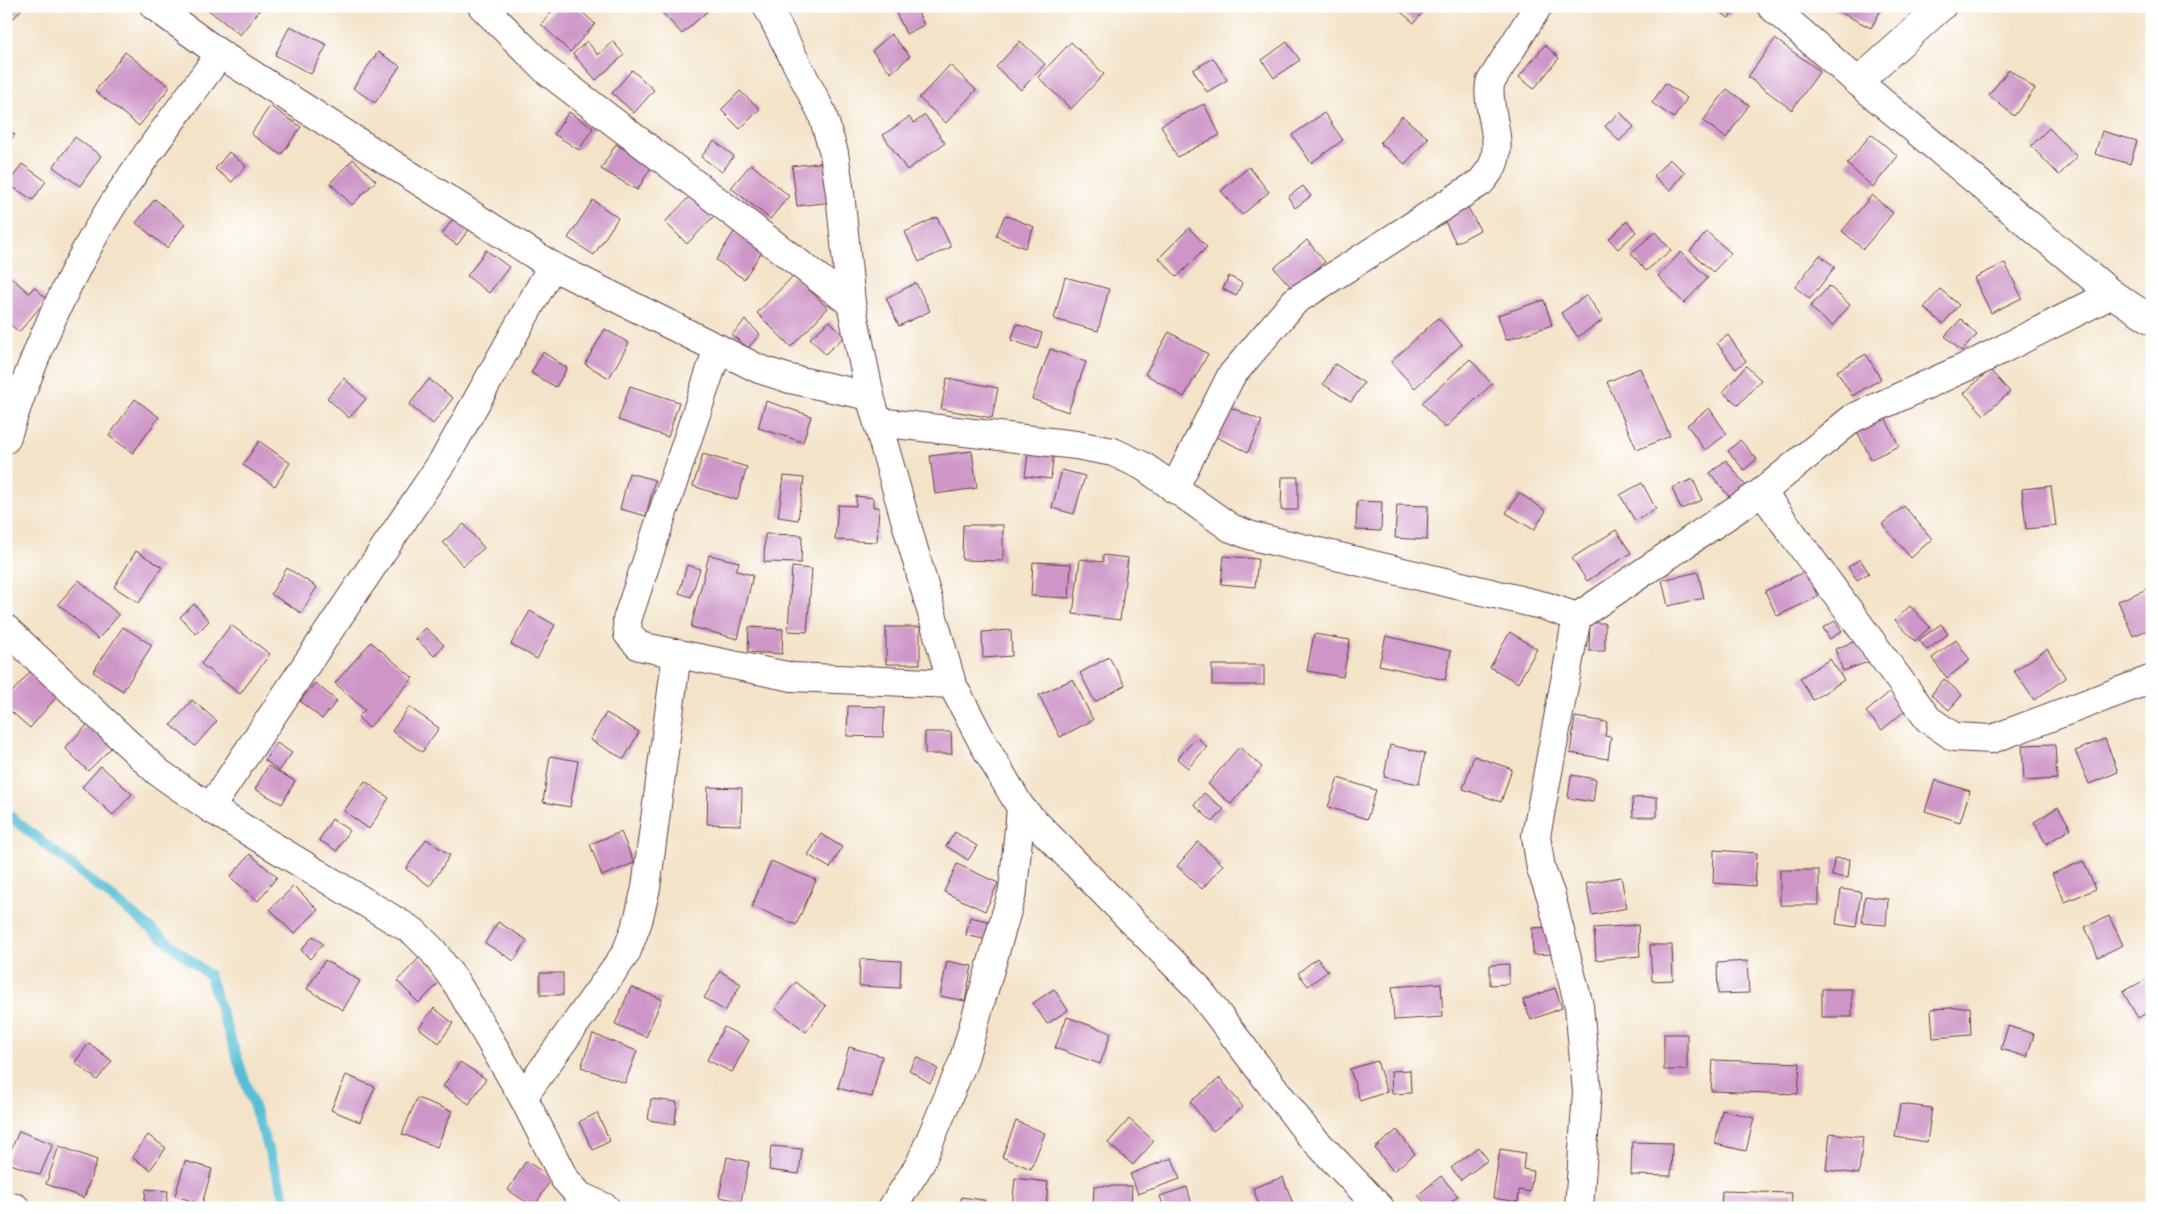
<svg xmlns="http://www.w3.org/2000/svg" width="2158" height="1214" font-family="'Comic Neue',sans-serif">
  <rect width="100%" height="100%" fill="#fff"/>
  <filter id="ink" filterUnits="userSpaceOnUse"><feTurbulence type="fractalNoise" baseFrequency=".02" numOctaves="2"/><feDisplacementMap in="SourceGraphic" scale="10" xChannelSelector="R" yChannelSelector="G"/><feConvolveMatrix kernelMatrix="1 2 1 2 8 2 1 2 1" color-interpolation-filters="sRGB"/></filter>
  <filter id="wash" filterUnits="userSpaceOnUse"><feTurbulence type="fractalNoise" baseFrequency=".0096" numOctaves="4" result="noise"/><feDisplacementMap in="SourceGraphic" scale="20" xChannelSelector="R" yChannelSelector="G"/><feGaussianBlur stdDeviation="1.12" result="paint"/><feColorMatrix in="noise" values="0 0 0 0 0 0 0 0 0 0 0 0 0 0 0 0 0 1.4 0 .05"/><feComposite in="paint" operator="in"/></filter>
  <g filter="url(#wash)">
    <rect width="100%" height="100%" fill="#f3e3c8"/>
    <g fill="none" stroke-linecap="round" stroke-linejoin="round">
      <path stroke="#59bed7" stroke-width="10" d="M6,813L209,975L286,1201L300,1208"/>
    </g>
    <g id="blocks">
      <g fill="#ce96c7">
        <path d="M6,6H24L14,18L6,12Z"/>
        <path d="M207,6H263L240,35L206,8Z"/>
        <path d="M369,6H383L379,13Z"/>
        <path d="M557,6H576L595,24L570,52L541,24Z"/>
        <path d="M656,6H713L682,34Z"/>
        <path d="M870,6H881L873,11Z"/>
        <path d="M896,6H915L924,25L906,34L894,8Z"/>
        <path d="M1394,6H1428L1414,23Z"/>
        <path d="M1710,6H1736L1729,18Z"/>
        <path d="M1835,6H1883L1871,28L1834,9Z"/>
        <path d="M290,26L327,45L311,74L275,55Z"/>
        <path d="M891,34L910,56L891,73L872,51Z"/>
        <path d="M1775,39L1820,71L1792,110L1748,77Z"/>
        <path d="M587,41L598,55L613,41L624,55L596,80L573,54Z"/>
        <path d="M1020,41L1045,64L1021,90L996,67Z"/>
        <path d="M1071,42L1104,74L1071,109L1038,77Z"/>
        <path d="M1287,42L1300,60L1274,78L1262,60Z"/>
        <path d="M1545,45L1559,58L1534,89L1519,77Z"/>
        <path d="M125,52L170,87L139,126L95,91Z"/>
        <path d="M378,52L400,66L375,103L353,88Z"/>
        <path d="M1213,58L1227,80L1207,92L1193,70Z"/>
        <path d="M950,65L976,90L946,123L919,98Z"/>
        <path d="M2009,69L2035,89L2014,116L1989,95Z"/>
        <path d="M632,70L654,90L634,113L612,93Z"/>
        <path d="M1665,83L1687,98L1674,118L1652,103Z"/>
        <path d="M1727,89L1749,105L1726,138L1703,121Z"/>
        <path d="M740,91L760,109L740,129L721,110Z"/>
        <path d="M1204,104L1220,135L1177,157L1161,125Z"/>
        <path d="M270,106L301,127L281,155L251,134Z"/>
        <path d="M569,112L593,128L579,150L554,134Z"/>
        <path d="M1620,112L1634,127L1619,141L1605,126Z"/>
        <path d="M1324,113L1343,140L1311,163L1292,135Z"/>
        <path d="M925,115L945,143L907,170L883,135L909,117L914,123Z"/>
        <path d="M1402,116L1428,138L1405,164L1380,143Z"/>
        <path d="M6,127L15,135L6,144Z"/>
        <path d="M2049,128L2077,157L2059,175L2031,146Z"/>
        <path d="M2102,131L2137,141L2130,164L2095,154Z"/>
        <path d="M1871,134L1898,156L1873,187L1847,164Z"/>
        <path d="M75,137L101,156L80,186L53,167Z"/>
        <path d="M714,141L734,156L722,172L701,157Z"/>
        <path d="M616,144L652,166L637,190L601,169Z"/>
        <path d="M229,152L246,166L232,182L215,169Z"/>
        <path d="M353,159L376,181L352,205L330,183Z"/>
        <path d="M1669,159L1685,172L1670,191L1654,176Z"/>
        <path d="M827,162L832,202L797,206L792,166Z"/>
        <path d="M22,164L46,181L33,200L8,184Z"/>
        <path d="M751,164L789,196L770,219L731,188Z"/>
        <path d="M1249,167L1269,192L1242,215L1221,191Z"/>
        <path d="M1303,186L1311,196L1295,208L1288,197Z"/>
        <path d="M692,194L714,216L687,244L665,222Z"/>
        <path d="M1872,195L1893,213L1863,249L1842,231Z"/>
        <path d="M155,199L185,224L167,248L136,223Z"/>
        <path d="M593,200L618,218L594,255L568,238Z"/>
        <path d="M1465,202L1480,230L1456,243L1441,214Z"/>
        <path d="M456,215L471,227L457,245L442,234Z"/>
        <path d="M1005,215L1034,227L1025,248L996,236Z"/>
        <path d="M937,217L951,247L919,262L905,232Z"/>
        <path d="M1627,221L1636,232L1618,249L1609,239Z"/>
        <path d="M1189,228L1207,247L1177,277L1159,258Z"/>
        <path d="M734,232L763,250L744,279L716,260Z"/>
        <path d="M1655,232L1671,250L1646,271L1631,253Z"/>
        <path d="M1707,232L1731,253L1713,272L1690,251Z"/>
        <path d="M1307,240L1325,262L1293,289L1274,268Z"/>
        <path d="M486,250L509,267L489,293L467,276Z"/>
        <path d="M1681,252L1708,278L1684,303L1658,276Z"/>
        <path d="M1820,255L1835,267L1810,299L1795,287Z"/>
        <path d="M2005,263L2022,298L1991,313L1974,278Z"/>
        <path d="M6,273L29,293L34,287L47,299L19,332L6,321Z"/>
        <path d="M794,275L828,308L791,347L757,313Z"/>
        <path d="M1229,276L1242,283L1236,296L1223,289Z"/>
        <path d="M1065,277L1109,289L1098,331L1054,319Z"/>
        <path d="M916,283L930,311L899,326L886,298Z"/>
        <path d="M1829,286L1850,305L1832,326L1810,307Z"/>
        <path d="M1940,289L1959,305L1943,324L1924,308Z"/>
        <path d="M1587,295L1603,320L1578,337L1561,313Z"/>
        <path d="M1544,300L1552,325L1506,340L1498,315Z"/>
        <path d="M1438,318L1462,344L1415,388L1391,362Z"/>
        <path d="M1961,319L1977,335L1961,351L1945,336Z"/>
        <path d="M745,320L760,334L748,348L732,335Z"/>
        <path d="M830,321L844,337L825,354L810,338Z"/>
        <path d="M1017,324L1042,333L1037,349L1011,340Z"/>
        <path d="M605,329L629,343L609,378L585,364Z"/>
        <path d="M1169,332L1208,354L1184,397L1145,374Z"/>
        <path d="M1728,335L1746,361L1736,369L1717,343Z"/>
        <path d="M1050,349L1086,362L1068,412L1032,399Z"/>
        <path d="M543,352L567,368L556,387L531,373Z"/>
        <path d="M1866,354L1881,379L1852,396L1837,371Z"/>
        <path d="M1470,359L1492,384L1445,428L1422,403Z"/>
        <path d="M1335,364L1364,383L1351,402L1323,384Z"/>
        <path d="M1746,366L1761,380L1738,405L1723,392Z"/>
        <path d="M1640,368L1670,436L1637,450L1607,382Z"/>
        <path d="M1990,370L2010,392L1984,415L1964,393Z"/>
        <path d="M344,378L366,399L349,418L327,398Z"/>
        <path d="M947,378L998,388L992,418L941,409Z"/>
        <path d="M429,379L453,398L433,424L409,405Z"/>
        <path d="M630,386L679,402L668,437L618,420Z"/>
        <path d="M135,399L159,417L133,453L109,436Z"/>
        <path d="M766,401L811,416L803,442L758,428Z"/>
        <path d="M1230,407L1262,421L1248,452L1216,437Z"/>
        <path d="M1709,408L1727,434L1705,450L1687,425Z"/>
        <path d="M1884,415L1899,446L1871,459L1856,429Z"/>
        <path d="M1740,440L1757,459L1744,470L1728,451Z"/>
        <path d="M259,441L290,463L275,486L243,465Z"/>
        <path d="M1029,446L1054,449L1051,479L1025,476Z"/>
        <path d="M972,451L977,488L935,494L930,456Z"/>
        <path d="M703,454L747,467L737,500L693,486Z"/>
        <path d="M1726,460L1746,486L1731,499L1710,473Z"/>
        <path d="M1062,470L1085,476L1074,514L1052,508Z"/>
        <path d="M629,473L655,480L646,516L620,509Z"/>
        <path d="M784,476L804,478L798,520L778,517Z"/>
        <path d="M1282,477H1298V510H1281Z"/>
        <path d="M1693,479L1702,500L1681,509L1672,488Z"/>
        <path d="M1642,483L1656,509L1635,521L1620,495Z"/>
        <path d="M2051,486L2056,526L2026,529L2022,489Z"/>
        <path d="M1519,493L1546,511L1534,530L1506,513Z"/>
        <path d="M856,496L873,498V507H879L877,542L835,540L838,505L856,506Z"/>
        <path d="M1357,501L1382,502L1381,531L1356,530Z"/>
        <path d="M1397,505L1428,506L1427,540L1395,538Z"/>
        <path d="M1904,506L1932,539L1911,558L1882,524Z"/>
        <path d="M464,524L484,548L463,566L443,542Z"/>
        <path d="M963,525H1003V561L962,560Z"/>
        <path d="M1616,530L1631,553L1587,581L1572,558Z"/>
        <path d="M765,534L802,535L801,563L764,562Z"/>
        <path d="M136,551L162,567L139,603L114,587Z"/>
        <path d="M709,555L739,562L736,571L753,575L738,639L691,627Z"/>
        <path d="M1103,555L1128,558L1120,620L1073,614L1080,559L1103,562Z"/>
        <path d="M1224,556L1258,559L1255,587L1221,584Z"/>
        <path d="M1860,559L1869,573L1857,580L1848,567Z"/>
        <path d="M1033,562L1071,564L1069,598L1031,596Z"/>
        <path d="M687,565L700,569L691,597L679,593Z"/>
        <path d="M792,567L812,569L807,632L788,631Z"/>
        <path d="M287,568L317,587L301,613L271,594Z"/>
        <path d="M1806,571L1818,597L1777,616L1765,591Z"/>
        <path d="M1698,572L1704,598L1668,606L1662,580Z"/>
        <path d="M79,580L119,615L98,639L58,604Z"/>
        <path d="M2152,587V628L2133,636L2118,601Z"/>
        <path d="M194,604L209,621L196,634L180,617Z"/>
        <path d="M1910,606L1930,627L1915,641L1895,620Z"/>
        <path d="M530,611L555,625L537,659L511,644Z"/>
        <path d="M1835,621L1842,631L1830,639L1823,628Z"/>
        <path d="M1590,623H1605V651H1589Z"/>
        <path d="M1941,624L1948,634L1927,650L1919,640Z"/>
        <path d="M231,625L270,654L240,694L201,664Z"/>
        <path d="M123,627L152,645L123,691L93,672Z"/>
        <path d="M749,627L783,629L782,654L748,652Z"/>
        <rect x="886" y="627" width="34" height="37"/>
        <path d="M426,628L444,645L434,656L415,638Z"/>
        <path d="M1011,630L1012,656L983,658L982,632Z"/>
        <path d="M1510,632L1537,649L1518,683L1490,667Z"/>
        <path d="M1314,634L1350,640L1343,677L1307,671Z"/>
        <path d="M1386,636L1451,651L1445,680L1379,665Z"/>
        <path d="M1863,638L1871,661L1843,671L1835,649Z"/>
        <path d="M1956,640L1970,660L1947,678L1932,658Z"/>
        <path d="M371,642L413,678L369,728L358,717L365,710L335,683Z"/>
        <path d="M2047,649L2066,678L2034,700L2014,671Z"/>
        <path d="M1109,657L1125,685L1095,702L1080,673Z"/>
        <path d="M1830,659L1844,680L1813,700L1800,678Z"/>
        <path d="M37,664L64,688L30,728L6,707V699Z"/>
        <rect x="1212" y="665" width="52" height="20"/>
        <path d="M1073,679L1093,720L1060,737L1039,695Z"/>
        <path d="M1944,679L1962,695L1949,710L1931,695Z"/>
        <path d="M315,683L337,701L322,719L300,701Z"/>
        <path d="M1893,689L1909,707L1882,730L1866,712Z"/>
        <path d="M192,700L217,721L195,746L171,725Z"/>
        <path d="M848,706L885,707L883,737L847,736Z"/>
        <path d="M409,707L439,728L422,752L392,731Z"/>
        <path d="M606,713L639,732L624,759L590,740Z"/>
        <path d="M1575,717L1607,722L1605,736L1611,737L1608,759L1570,753Z"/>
        <path d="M93,719L116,743L88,771L65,748Z"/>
        <path d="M2152,720V734L2147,722Z"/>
        <path d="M925,732H951L952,754H925Z"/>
        <path d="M1197,737L1207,747L1188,768L1177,759Z"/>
        <path d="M2105,739L2118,772L2089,784L2075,751Z"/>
        <path d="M277,743L292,753L279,771L265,760Z"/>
        <path d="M2055,744L2057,779L2024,781L2022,745Z"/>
        <path d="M1390,745L1425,753L1419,784L1384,777Z"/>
        <path d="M1239,747L1262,767L1231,804L1208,784Z"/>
        <path d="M550,756L578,761L570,807L543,802Z"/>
        <path d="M1474,756L1512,769L1501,802L1463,789Z"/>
        <path d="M101,766L132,794L113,815L82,787Z"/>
        <path d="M268,766L295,781L282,804L255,789Z"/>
        <path d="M1571,775L1596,779L1593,802L1568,798Z"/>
        <path d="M1338,778L1376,790L1367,819L1328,807Z"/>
        <path d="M1935,780L1970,791L1960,822L1925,811Z"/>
        <path d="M365,781L389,798L369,829L344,811Z"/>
        <path d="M708,787L742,788L741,825L707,824Z"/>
        <path d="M1204,793L1224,809L1213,822L1194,805Z"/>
        <path d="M1657,797V817H1633L1632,798Z"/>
        <path d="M2058,807L2071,829L2046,844L2034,822Z"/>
        <path d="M332,819L349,830L337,851L319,840Z"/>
        <path d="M621,832L634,863L602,876L590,844Z"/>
        <path d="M955,832L977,846L968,860L946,846Z"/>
        <path d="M821,834L842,847L830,868L808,855Z"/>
        <path d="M426,839L450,855L430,886L406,869Z"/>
        <path d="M1198,842L1223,865L1202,889L1177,866Z"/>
        <path d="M1714,850L1757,853L1755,886L1713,883Z"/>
        <path d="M250,854L277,877L258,901L230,877Z"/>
        <path d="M1834,858L1850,859L1848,878L1832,876Z"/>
        <path d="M771,861L816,880L796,925L752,906Z"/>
        <path d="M2083,861L2096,889L2065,902L2052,874Z"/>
        <path d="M957,864L998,883L985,911L944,892Z"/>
        <rect x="1780" y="870" width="39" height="35"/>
        <path d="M1621,877L1627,908L1592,915L1586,883Z"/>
        <path d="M294,886L318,910L294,934L270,909Z"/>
        <path d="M1841,889L1861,892L1856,927L1836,924Z"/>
        <path d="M1865,896L1888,899L1886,925L1862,923Z"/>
        <path d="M2109,916L2123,945L2098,957L2085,927Z"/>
        <path d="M970,917L996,923L991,941L966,935Z"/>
        <path d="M498,922L527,940L514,961L485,943Z"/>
        <path d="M1638,925L1640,956L1596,960L1594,928Z"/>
        <path d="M1550,927L1551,954L1533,955L1532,928Z"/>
        <path d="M313,936L323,944L310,959L301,950Z"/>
        <path d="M1650,945H1672L1673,980L1652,981Z"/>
        <path d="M420,957L443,979L419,1003L397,981Z"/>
        <path d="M1317,958L1328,971L1308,986L1298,973Z"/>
        <path d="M860,959L901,961L900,988L859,986Z"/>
        <path d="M325,960L360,981L343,1010L307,989Z"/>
        <path d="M947,961L972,966L965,1001L940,996Z"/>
        <path d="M1747,961L1749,993L1718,994L1717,963Z"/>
        <path d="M1509,964V984L1490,985V965Z"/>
        <path d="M720,971L741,984L725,1011L704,998Z"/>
        <rect x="540" y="973" width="23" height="22"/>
        <path d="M2150,977L2152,980V1010L2138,1018L2123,992Z"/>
        <path d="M796,982L826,1006L806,1032L775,1008Z"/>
        <path d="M1441,983L1443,1017L1394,1020L1392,987Z"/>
        <path d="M631,987L662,999L646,1037L615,1024Z"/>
        <path d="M1555,988L1562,1008L1531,1020L1523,1000Z"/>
        <path d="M1054,989L1068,1010L1047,1024L1033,1003Z"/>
        <rect x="1822" y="989" width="30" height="28"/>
        <path d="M1970,1007L1971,1035L1933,1038L1931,1009Z"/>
        <path d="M434,1008L453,1023L439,1043L419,1028Z"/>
        <path d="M1067,1017L1111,1033L1100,1064L1055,1048Z"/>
        <path d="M2008,1026L2034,1034L2027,1057L2001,1049Z"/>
        <path d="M724,1027L749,1040L732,1072L707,1060Z"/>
        <path d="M593,1034L637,1051L625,1083L581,1067Z"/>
        <rect x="1664" y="1034" width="23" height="36"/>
        <path d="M89,1043L112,1061L97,1080L75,1062Z"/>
        <path d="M849,1047L882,1056L872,1097L838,1088Z"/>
        <path d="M917,1057L938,1069L930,1083L909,1070Z"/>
        <path d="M1713,1060L1800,1063L1798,1094L1711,1091Z"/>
        <path d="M1377,1061L1387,1092L1360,1101L1350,1069Z"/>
        <path d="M460,1062L486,1079L469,1104L443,1086Z"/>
        <path d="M1410,1070L1411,1093L1392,1094L1391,1071Z"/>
        <path d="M346,1075L375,1087L360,1122L331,1110Z"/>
        <path d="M1220,1078L1243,1107L1213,1131L1190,1102Z"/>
        <path d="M417,1098L452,1111L437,1147L402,1134Z"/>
        <path d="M651,1099L677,1102L675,1124L648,1120Z"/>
        <path d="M1900,1104L1932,1108L1927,1142L1895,1137Z"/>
        <path d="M1722,1110L1754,1118L1746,1151L1715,1144Z"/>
        <path d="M597,1113L610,1141L593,1150L579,1122Z"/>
        <path d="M1129,1119L1154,1141L1133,1165L1108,1143Z"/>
        <path d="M1016,1121L1045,1133L1031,1169L1002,1157Z"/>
        <path d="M1397,1130L1415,1154L1393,1171L1375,1148Z"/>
        <path d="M19,1131L53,1144L40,1175L6,1162Z"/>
        <path d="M1830,1133L1863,1137L1859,1174L1826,1170Z"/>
        <path d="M148,1135L166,1148L150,1170L132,1157Z"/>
        <path d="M1632,1142L1672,1143L1671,1176L1631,1175Z"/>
        <path d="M59,1146L97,1160L84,1198L46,1184Z"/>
        <path d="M771,1146L802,1149L799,1174L769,1170Z"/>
        <path d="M1478,1147L1488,1160L1461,1180L1451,1168Z"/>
        <path d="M1500,1149L1525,1153L1523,1169L1533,1171L1530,1192L1519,1190L1518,1202L1493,1198Z"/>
        <path d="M727,1157L749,1162L741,1201L719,1197Z"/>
        <path d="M1172,1158L1180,1179L1138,1194L1130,1174Z"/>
        <path d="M185,1161L212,1169L202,1204L175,1196Z"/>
        <path d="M526,1161L552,1178L534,1207L508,1190Z"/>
        <path d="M1441,1176L1458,1196L1445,1208H1429L1418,1195Z"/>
        <path d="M1283,1177L1293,1204L1284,1208H1260L1253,1188Z"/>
        <path d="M1015,1178L1048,1182L1046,1208H1012Z"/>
        <path d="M1094,1186H1132L1131,1208H1093Z"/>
        <path d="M1187,1187L1193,1208H1164L1160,1196Z"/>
        <path d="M146,1189L168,1191L166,1208H144Z"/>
        <path d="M1722,1191L1792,1193L1791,1208H1721Z"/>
        <path d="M961,1197L984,1200L983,1208H960Z"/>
      </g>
    </g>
  </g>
  <g filter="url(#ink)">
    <use href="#blocks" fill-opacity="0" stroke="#633c43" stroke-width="1"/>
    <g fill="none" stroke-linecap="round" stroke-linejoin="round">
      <g stroke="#633c43" stroke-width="30">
        <g id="minor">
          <path d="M154,6L220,54L552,266L759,369L790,379L870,396"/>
          <path d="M482,6L547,71L851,303"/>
          <path d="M767,6L822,113L834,153L840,193L851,303L870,396L952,684L984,745L1021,808L1196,986L1308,1133L1380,1208"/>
          <path d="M1771,6L1858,82L2112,294L2152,320"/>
          <path d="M1858,82L1942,6"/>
          <path d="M718,348L627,620L628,634L639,646L792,677L952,684"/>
          <path d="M878,422L1076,445L1113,452L1143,466L1231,528L1252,536L1545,606L1577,617"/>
          <path d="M6,439C33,355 72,266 121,192C152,145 187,100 220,54"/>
          <path d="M1174,489L1231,376L1295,301L1481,182C1485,177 1490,171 1493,165C1504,139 1486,110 1490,83L1538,6"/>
          <path d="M1762,492L1928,719L1954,737L1992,739L2152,679"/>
          <path d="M6,629L158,772L210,808L414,932L433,951L457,984L523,1097L564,1178L580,1196L606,1208"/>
          <path d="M210,808L445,458L552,266"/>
          <path d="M523,1097L626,953L638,921L646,888L677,653"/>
          <path d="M6,1206L16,1208"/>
          <path d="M892,1208L920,1164L963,1062L1013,890L1021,808"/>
          <path d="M1579,1208L1587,1092L1579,1006L1551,896L1541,869L1536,836L1577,617L1762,492L1853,418L1975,363L2112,294"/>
        </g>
      </g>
      <use href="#minor" stroke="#fff" stroke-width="28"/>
    </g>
  </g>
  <rect width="2158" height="1214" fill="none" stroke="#fff" stroke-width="25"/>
</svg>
